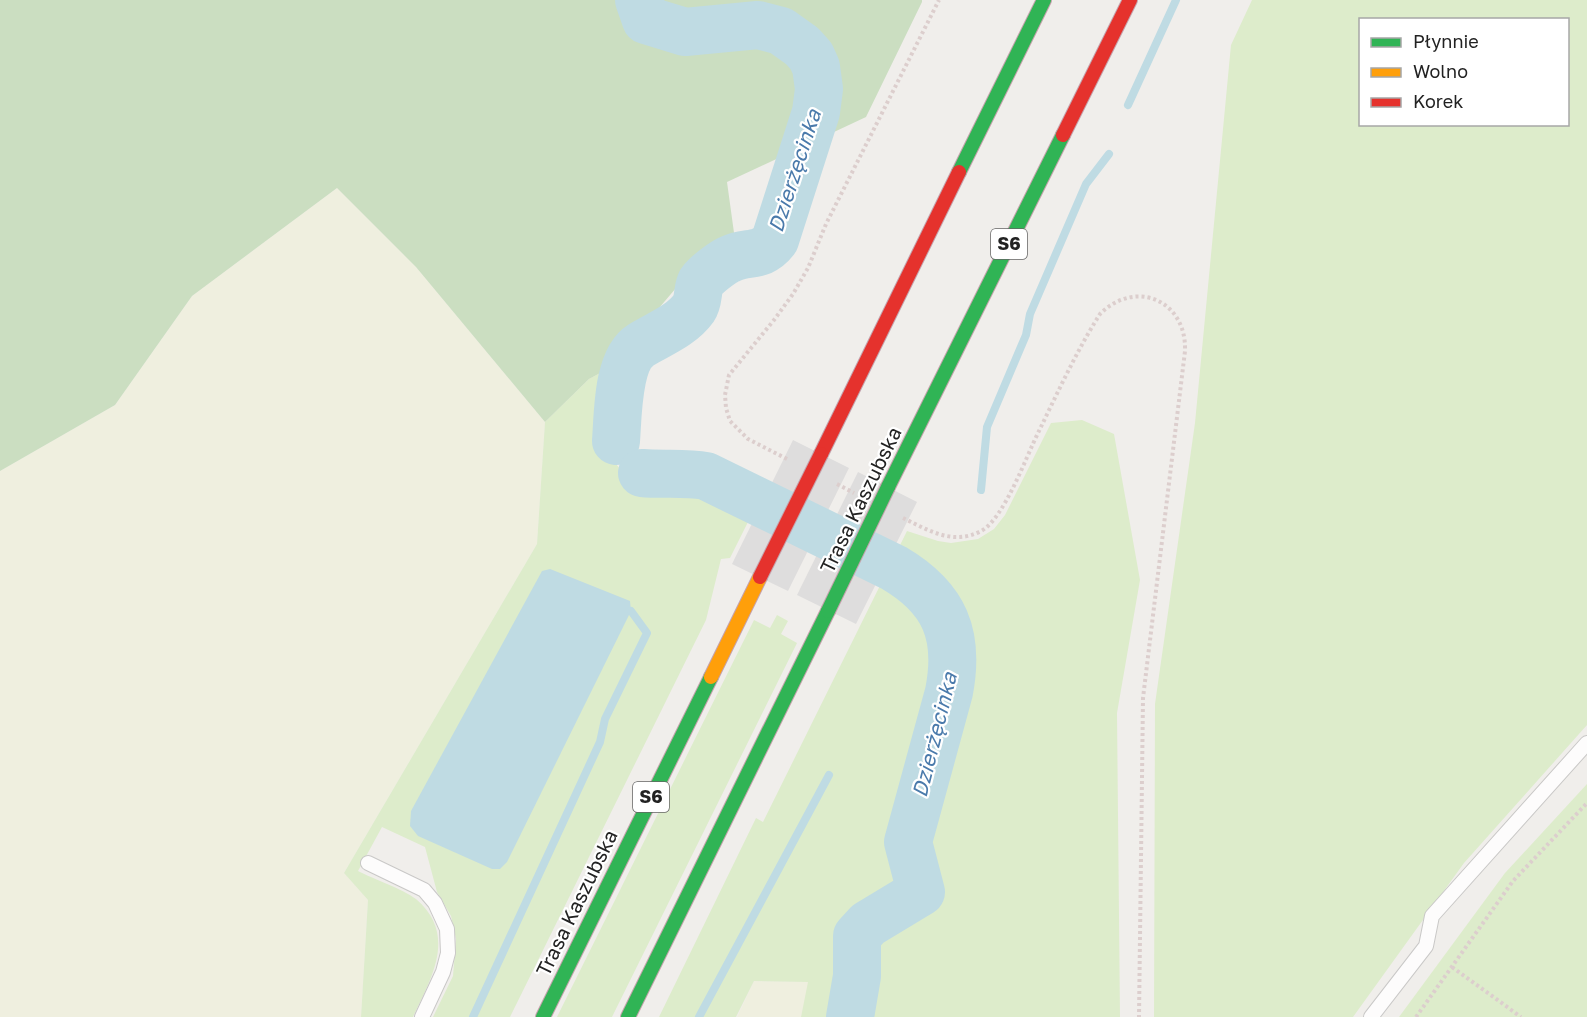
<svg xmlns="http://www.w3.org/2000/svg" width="1587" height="1017" font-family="'Golos Text',sans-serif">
  <rect width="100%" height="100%" fill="#f0eeeb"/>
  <g fill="#efefdf">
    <path d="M337,188L416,267L545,422L537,544L344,873L368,900L361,1017H0V471L115,405L192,296Z"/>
    <path d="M754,981L809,982L801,1017H737Z"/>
  </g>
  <g fill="#ddeccb" fill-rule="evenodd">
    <path d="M1252,0H1587V725L1464,863L1353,1017H1154L1155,704L1195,423L1231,45ZM1360,20H1568V124H1360Z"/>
    <path d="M619,363C604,406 590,469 648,484C658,487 677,480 689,483C711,490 732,503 753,512L730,558L721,559L706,620L510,1017H433L453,976L456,939L451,916L437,892L425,847L382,827L358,871C373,879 403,889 416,899C458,935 431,978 413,1017H361L368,900L344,873L537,544L545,422L589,379Z"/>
    <path d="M1082,420L1114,434L1140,580L1117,713L1120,1017H801L808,982L754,981L736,1017H659L756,818L763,822L907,531L938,541L951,543L978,539L994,529L1005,515L1051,423Z"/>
    <path d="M777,615L788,621L781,634L797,643L612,1017H557L754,620L770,628Z"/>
    <path d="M1587,784V1017H1399L1505,873Z"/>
  </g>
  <path fill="#cbdec1" d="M0,0H922V2L866,117L727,182L735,240L682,281L636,335L619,363L589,379L545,422L416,267L337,188L192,296L115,405L0,471Z"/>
  <path fill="#bfdbe3" d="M550,569L630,601L631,611L507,862L500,869H492L418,836L410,826L411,811L542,571Z"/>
  <g fill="#dedddd">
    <path d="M793,440L849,468L788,591L732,564Z"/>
    <path d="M858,472L917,502L856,624L797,595Z"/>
  </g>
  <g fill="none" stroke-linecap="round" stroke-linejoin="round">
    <g stroke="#bfdbe3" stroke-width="8">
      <path d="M1128,105L1176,0"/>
      <path d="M981,490L987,427L1026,335L1030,314L1086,184L1109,154"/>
      <path d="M473,1017L600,742L605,719L647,633L631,611"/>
      <path d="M699,1017L829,775"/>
    </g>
    <g stroke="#bfdbe3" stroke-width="48">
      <path d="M616,441C618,416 617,360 641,345C659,334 681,326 694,308C699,301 697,289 701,282C703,277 724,261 730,259C748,250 760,259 775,240L816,112L819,89L816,67L811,56L802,46L781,31L758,25L685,32L646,20L639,0"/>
      <path d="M642,473C663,475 684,472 706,476L894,568C945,598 960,635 949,692L908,842L921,892L868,924L857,936V976L850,1017"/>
    </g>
    <g stroke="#c9c8c7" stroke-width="16">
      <g id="lane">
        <path d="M368,863L424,890L435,903L447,929L448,953L443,972L422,1017"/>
        <path d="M1371,1017L1426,946L1432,916L1587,743"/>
      </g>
    </g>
    <g stroke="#c5a2ac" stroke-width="16">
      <g id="fast">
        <path d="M959,172L1044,0"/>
        <path d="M888,487L1063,135"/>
        <path d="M543,1017L711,677"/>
        <path d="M628,1017L828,611"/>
      </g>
    </g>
    <g stroke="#c5a2ac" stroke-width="16">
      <path id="slow" d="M711,677L760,577"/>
    </g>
    <g stroke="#c5a2ac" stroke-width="16">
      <g id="jam">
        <path d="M1063,135L1130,0"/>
        <path d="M821,454L959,172"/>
      </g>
    </g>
    <g stroke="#dccecd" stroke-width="4" stroke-dasharray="3 3" stroke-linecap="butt">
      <path d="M787,459L748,439L730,421L726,408L725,395L729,375L774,320L793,294L808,268L826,224L939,0"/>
      <path d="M837,484L854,493"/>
      <path d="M903,518C928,530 953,546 981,531C1004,519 1026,457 1038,433C1057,394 1077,350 1100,314C1136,278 1187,301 1185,351L1143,698L1139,1017"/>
      <path d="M1452,967L1521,1017"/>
      <path d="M1416,1017L1513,881L1587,803"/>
    </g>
    <use href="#lane" stroke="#fdfcfc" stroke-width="14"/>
    <use href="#fast" stroke="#30b455" stroke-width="14"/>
    <use href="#slow" stroke="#ff9f0a" stroke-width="14"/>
    <use href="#jam" stroke="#e5322d" stroke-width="14"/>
    <g stroke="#c5a2ac" stroke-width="16" stroke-linecap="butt">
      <path id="fast-bridge" d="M828,611L888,487"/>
    </g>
    <g stroke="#c5a2ac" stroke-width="16" stroke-linecap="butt">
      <path id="jam-bridge" d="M760,577L821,454"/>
    </g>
    <use href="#fast-bridge" stroke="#30b455" stroke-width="14"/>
    <use href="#jam-bridge" stroke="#e5322d" stroke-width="14"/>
  </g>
  <g text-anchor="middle" stroke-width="4.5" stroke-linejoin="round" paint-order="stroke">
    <g fill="#fff" stroke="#646464" stroke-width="1.5">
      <rect x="991" y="229" width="36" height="30" rx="4.5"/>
      <rect x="633" y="782" width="36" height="30" rx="4.5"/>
    </g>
    <g font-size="18" font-weight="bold" fill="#222">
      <text x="1009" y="250">S6</text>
      <text x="651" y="803">S6</text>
    </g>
    <g font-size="20" fill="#222" stroke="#fff">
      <text transform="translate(861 500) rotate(-64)" y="7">Trasa Kaszubska</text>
      <text transform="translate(577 903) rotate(-64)" y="7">Trasa Kaszubska</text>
    </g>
    <g font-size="21" font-style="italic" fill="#4a7aab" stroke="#fff">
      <text transform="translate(795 171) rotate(-72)" y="7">Dzierżęcinka</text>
      <text transform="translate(935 735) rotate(-76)" y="7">Dzierżęcinka</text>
    </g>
  </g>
  <rect x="1359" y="18" width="210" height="108" fill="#ffffff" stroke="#a7a7a7" stroke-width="1.5"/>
  <rect x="1371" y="38" width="30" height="9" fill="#30b455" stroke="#a7a7a7" stroke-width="1.5"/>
  <text x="1413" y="48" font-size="18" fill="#222222">Płynnie</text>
  <rect x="1371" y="68" width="30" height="9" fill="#ff9f0a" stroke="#a7a7a7" stroke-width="1.5"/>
  <text x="1413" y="78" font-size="18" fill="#222222">Wolno</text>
  <rect x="1371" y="98" width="30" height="9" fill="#e5322d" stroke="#a7a7a7" stroke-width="1.5"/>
  <text x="1413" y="108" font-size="18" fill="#222222">Korek</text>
</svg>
